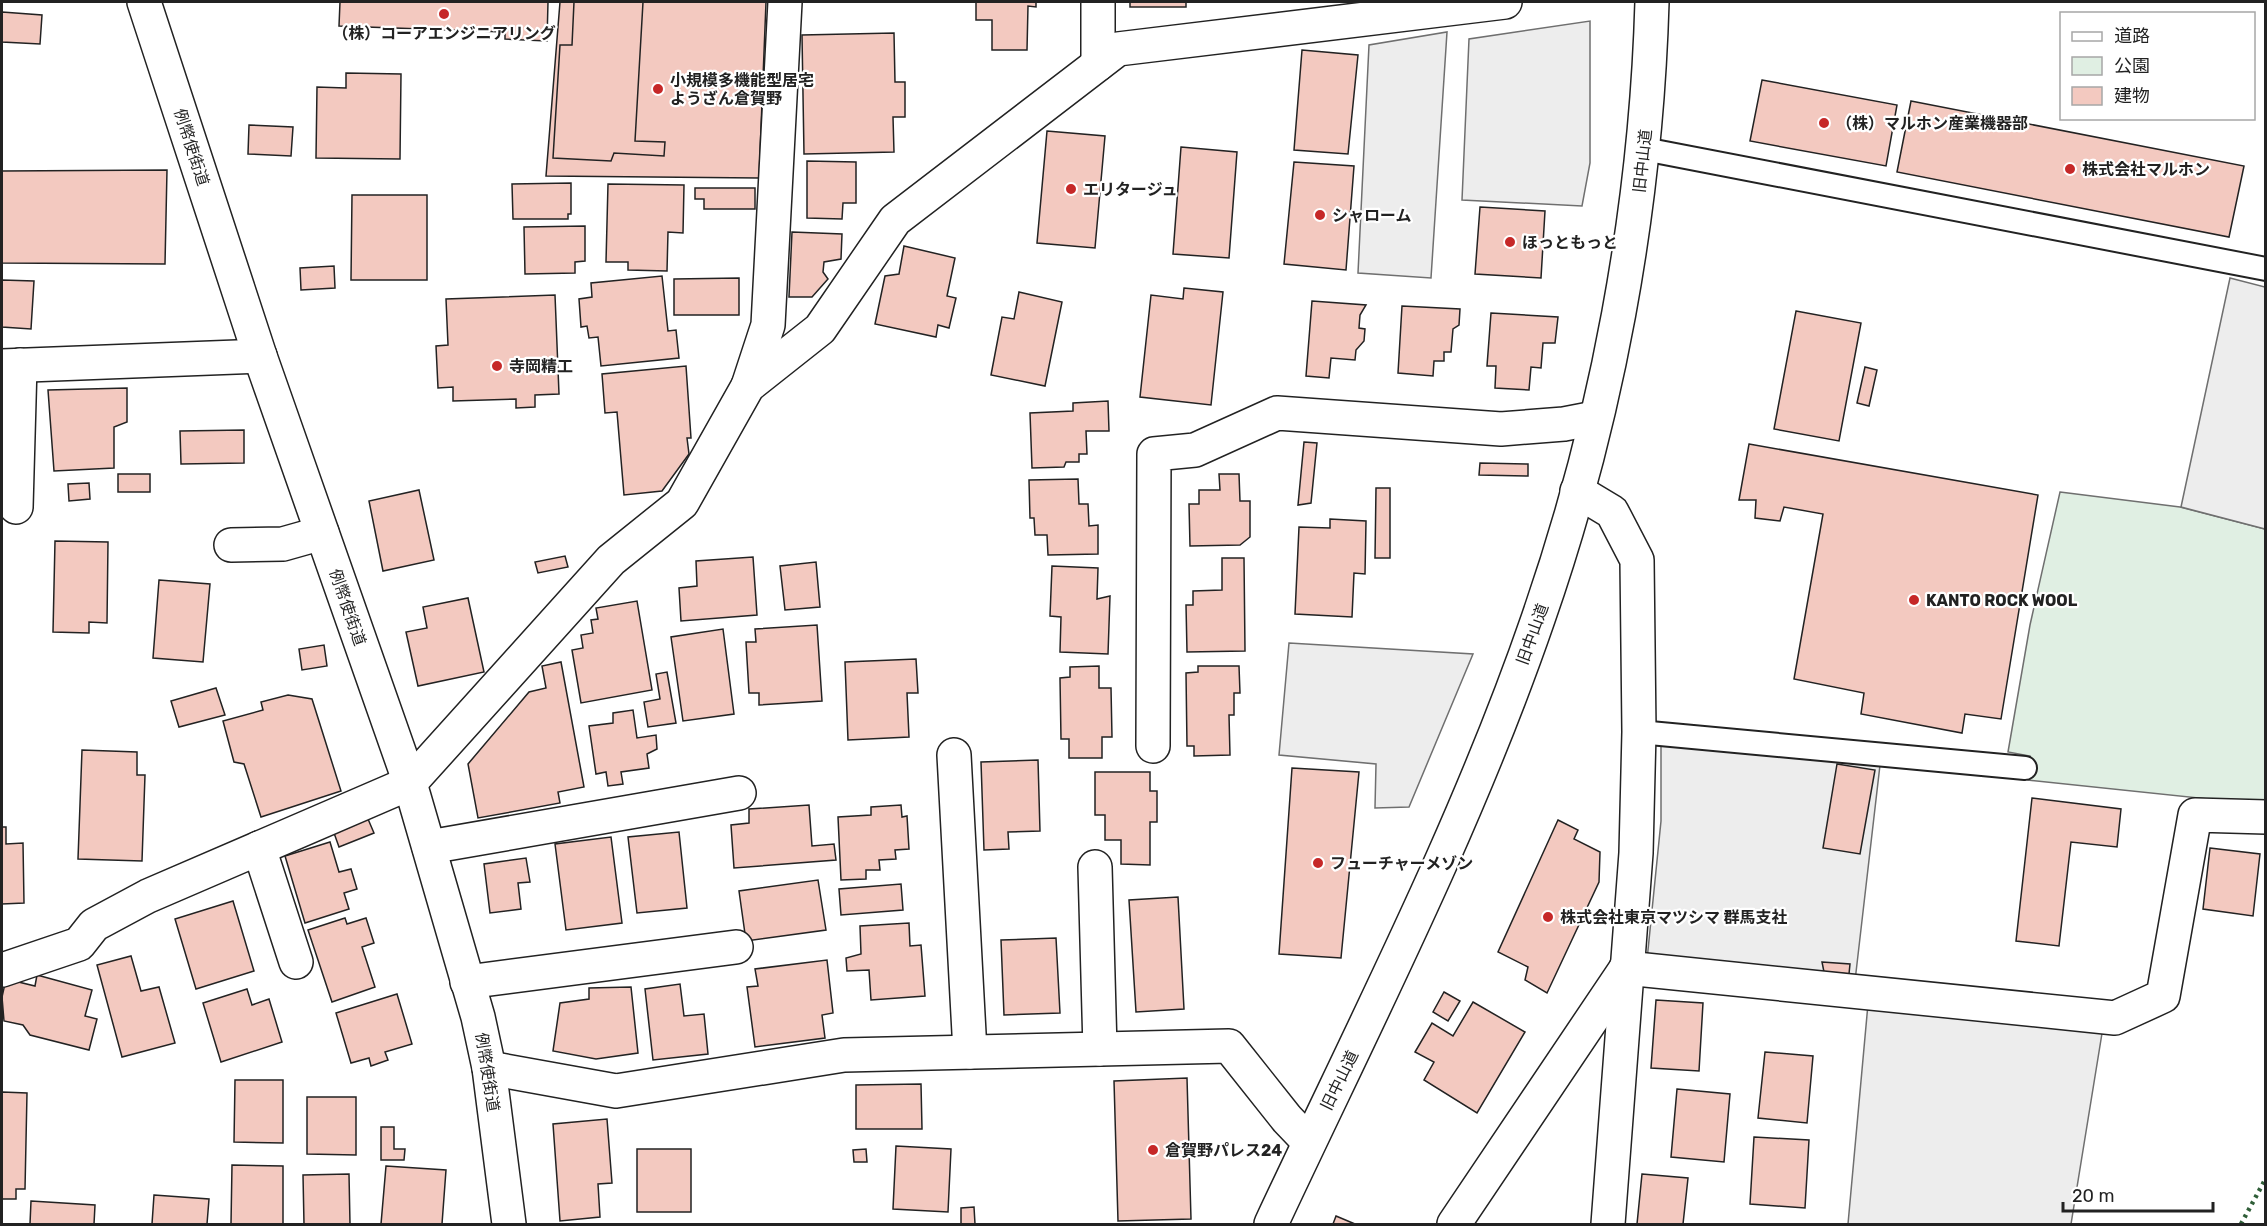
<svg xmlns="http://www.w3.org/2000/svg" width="2267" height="1226" font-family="Rubik,'Noto Sans JP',sans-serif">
  <rect width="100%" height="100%" fill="#fff"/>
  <path fill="#e0efe3" stroke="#6f6f6f" stroke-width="1.5" d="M2060,492L2180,507L2265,529V805L2028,780L2030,756L2008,752L2030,625Z"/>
  <g fill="#ededed" stroke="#6f6f6f" stroke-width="1.5">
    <path d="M1590,21V163L1582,206L1462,200L1469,39Z"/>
    <path d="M1447,32L1431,278L1358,273L1369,45Z"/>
    <path d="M2230,278L2265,287V529L2181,507Z"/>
    <path d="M1289,643L1473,654L1409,807L1375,808L1376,764L1279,755Z"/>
    <path d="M1661,744L1880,765L1855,981L1647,960L1661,821Z"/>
    <path d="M1868,1004L2104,1021L2071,1224H1848Z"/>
  </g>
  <g fill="#f3c9c0" stroke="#222" stroke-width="1.5">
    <path d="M340,2H548L547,41L505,39V32L339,26Z"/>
    <path d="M560,2H766L759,178L546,176Z"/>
    <path d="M574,2H643L635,141L665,142L664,156L614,153L611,161L553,158L560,45H572Z"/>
    <path d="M976,2H1036V7L1028,6L1027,50H992V20H976Z"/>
    <rect x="1130" y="2" width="56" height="5"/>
    <path d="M2,12L42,15L40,44L2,42Z"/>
    <path d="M894,33L895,82H905V117H893L894,152L804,154L802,35Z"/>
    <path d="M1302,50L1358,55L1348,154L1294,150Z"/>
    <path d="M346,73L401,74L400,159L316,158L317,87L346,88Z"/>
    <path d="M1762,80L1897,105L1886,166L1750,141Z"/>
    <path d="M1911,101L2244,166L2229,237L1897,172Z"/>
    <path d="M249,125L293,127L291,156L248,154Z"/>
    <path d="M1047,131L1105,136L1095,248L1037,243Z"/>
    <path d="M1181,147L1237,152L1229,258L1173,254Z"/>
    <path d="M807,161L856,162V203H843L842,219L807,218Z"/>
    <path d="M1294,162L1354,166L1346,270L1284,264Z"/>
    <path d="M167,170L165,264L2,263V171Z"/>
    <path d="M571,183V214H568V219H513L512,184Z"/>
    <path d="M608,184L684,185L683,233L668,232L667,271L628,270V262H606Z"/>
    <path d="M695,188H755V209H704V199H695Z"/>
    <path d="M352,195H427V280H351Z"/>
    <path d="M1480,207L1545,211L1541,278L1475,274Z"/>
    <path d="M585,226V261L575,262V273L525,274L524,227Z"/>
    <path d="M792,232L842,234L841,259L824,262L823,272L828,279L812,297H789Z"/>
    <path d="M904,246L955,258L947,296L956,298L949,328L938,325L936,337L875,324L885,276L899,274Z"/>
    <path d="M334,266L335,288L301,290L300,268Z"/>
    <path d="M662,276L668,331L676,330L679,358L601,366L598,337L589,338L587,326L581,327L579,299L592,297L591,283Z"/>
    <path d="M739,278V315H674V279Z"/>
    <path d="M2,280L34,281L31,329L2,327Z"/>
    <path d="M1184,288L1223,292L1211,405L1140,397L1151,295L1183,299Z"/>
    <path d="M1019,292L1062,302L1045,386L991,375L1002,317L1014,319Z"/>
    <path d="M555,295L559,394L535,395V407L516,408V399L453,401V387L438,388L436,346L448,345L446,299Z"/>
    <path d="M1312,301L1366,305L1360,315L1359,328L1365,329L1364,341L1356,350L1355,360L1331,358L1329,378L1306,376Z"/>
    <path d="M1402,306L1460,309L1459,325L1453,329L1451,352H1444V361H1434L1433,376L1398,373Z"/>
    <path d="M1796,311L1861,323L1839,441L1774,429Z"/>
    <path d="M1491,313L1558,317L1555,343H1543L1541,368L1531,367L1529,390L1495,388L1496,366H1487Z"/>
    <path d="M686,366L691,438H687L689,454L662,491L624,495L617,412L605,413L602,374Z"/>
    <path d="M1865,367L1877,370L1869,406L1857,403Z"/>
    <path d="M127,388V422L114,427V468L54,471L48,390Z"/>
    <path d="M1108,401L1109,431H1086L1087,454H1079V462H1066L1064,467L1032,468L1030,413L1073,411V403Z"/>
    <path d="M244,430V463L181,464L180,431Z"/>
    <path d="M1304,442L1317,443L1311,503L1298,505Z"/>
    <path d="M1749,444L2038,495L2001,719L1965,714L1962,733L1861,714L1864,693L1794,679L1823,514L1784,507L1780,521L1755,518L1756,500H1739Z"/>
    <path d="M1480,463L1528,464V476L1479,475Z"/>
    <rect x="118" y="474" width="32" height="18"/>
    <path d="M1219,474H1239L1240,501H1250V537L1240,545L1190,546L1189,504H1199V490H1220Z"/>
    <path d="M1078,479L1079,504H1088L1089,526L1098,525V554L1048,555L1047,535H1035L1034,518H1030L1029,480Z"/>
    <path d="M89,483L90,499L69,501L68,484Z"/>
    <path d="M1376,488H1390V558H1375Z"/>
    <path d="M419,490L434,560L383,571L369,501Z"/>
    <path d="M1330,519L1366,521L1365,574L1354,573L1352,617L1295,614L1299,527L1330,528Z"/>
    <path d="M55,541L108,542L107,623L89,622V633L53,632Z"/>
    <path d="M565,556L568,567L538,573L535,562Z"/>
    <path d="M753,557L757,615L681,621L679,588L697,586L696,561Z"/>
    <path d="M1222,558H1244L1245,651L1187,652L1186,605H1193V591L1222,590Z"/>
    <path d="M816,562L820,607L785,610L780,566Z"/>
    <path d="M1052,566L1098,568L1097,599L1110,596L1108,654L1060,652L1061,617L1050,616Z"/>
    <path d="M159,580L210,584L203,662L153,658Z"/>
    <path d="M468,598L484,672L418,686L406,632L427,628L423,607Z"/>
    <path d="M637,601L652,690L581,703L572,650L583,648L581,635L593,633L591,620L598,619L596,608Z"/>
    <path d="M817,625L822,701L759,705V693H749L746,642H756L755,629Z"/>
    <path d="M723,629L734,714L683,721L671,637Z"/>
    <path d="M324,645L327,666L302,670L299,649Z"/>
    <path d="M916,659L918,693H907L909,737L848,740L845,662Z"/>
    <path d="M561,662L584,787L558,792L560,803L478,818L468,764L529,692L546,688L542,666Z"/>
    <path d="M1099,666V688H1111L1112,737H1102V758H1069V739H1061L1060,678L1070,677V667Z"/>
    <path d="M1198,666H1239L1240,693H1234V715H1229L1230,755L1194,756V746H1187L1186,673L1198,672Z"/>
    <path d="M667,672L676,723L648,727L644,702L660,699L656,674Z"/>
    <path d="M216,688L225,715L179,727L171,701Z"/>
    <path d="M288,695L312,699L341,791L261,817L244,764L234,762L223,721L263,710L261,702Z"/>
    <path d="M633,710L637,738L656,735L657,749L647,754L649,768L621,772L623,784L608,786L606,772L596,774L589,726L613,723V713Z"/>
    <path d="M82,750L137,752V775H145L142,861L78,859Z"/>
    <path d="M1038,760L1040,831L1008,832L1009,849L984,850L981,762Z"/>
    <path d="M1837,764L1875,770L1860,854L1823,848Z"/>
    <path d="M1292,768L1359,772L1341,958L1279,954Z"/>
    <path d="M1095,772H1150V791H1157V822H1150V865L1121,864V840H1105V815H1095Z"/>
    <path d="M2032,798L2121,809L2117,847L2071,842L2059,946L2016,941Z"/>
    <path d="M809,805L812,846L834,844L836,860L734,868L731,825L749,823V809Z"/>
    <path d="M901,805L902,817L907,816L909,849L895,850L896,859L879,860L880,870H866V879L841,880L838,817L871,815V807Z"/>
    <path d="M368,819L374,833L339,847L334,833Z"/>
    <path d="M1558,820L1578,830L1574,839L1600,852L1599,882L1547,993L1525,980L1528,967L1498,952Z"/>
    <path d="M2,827H6V844L23,843L24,903L2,904Z"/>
    <path d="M679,832L687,908L637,913L628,837Z"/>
    <path d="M611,837L622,923L566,930L555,844Z"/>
    <path d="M330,842L339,872L351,869L357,889L344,893L349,909L305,923L285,856Z"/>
    <path d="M2210,848L2260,854L2253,916L2203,909Z"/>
    <path d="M526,858L530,882L518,883L521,909L490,913L484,864Z"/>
    <path d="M818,880L826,930L746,941L739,891Z"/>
    <path d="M901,884L903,910L841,915L839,889Z"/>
    <path d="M1178,897L1184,1009L1136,1012L1129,900Z"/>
    <path d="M233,901L254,971L196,989L175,919Z"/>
    <path d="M345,918L347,924L366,918L374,943L362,947L375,987L332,1002L308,930Z"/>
    <path d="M909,923L910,946L921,945L925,996L871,1000L869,970L847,971L846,958L861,954L860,926Z"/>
    <path d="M1056,938L1060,1013L1004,1015L1001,940Z"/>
    <path d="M131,956L141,991L159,987L175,1043L122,1057L97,965Z"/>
    <path d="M827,960L833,1013L822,1015L825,1038L755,1047L747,987L758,986L755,969Z"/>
    <path d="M1822,962L1850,964L1849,974L1824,972Z"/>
    <path d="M37,975L92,990L85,1016L97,1019L89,1050L30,1035L23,1025L4,1021L2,997L6,979L35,986Z"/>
    <path d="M680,984L684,1016L704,1014L708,1054L653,1060L645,989Z"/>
    <path d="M631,987L638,1053L596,1059L553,1051L560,1003L589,999V988Z"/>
    <path d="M247,989L252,1005L269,999L282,1042L221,1062L203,1003Z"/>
    <path d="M1444,992L1460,1001L1448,1021L1433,1012Z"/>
    <path d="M397,994L412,1044L385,1052L388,1060L371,1066L369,1058L351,1063L336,1013Z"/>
    <path d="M1656,1000L1703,1003L1699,1071L1651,1068Z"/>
    <path d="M1473,1002L1525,1032L1477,1113L1424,1080L1434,1062L1415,1052L1432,1023L1453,1036Z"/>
    <path d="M1765,1052L1813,1056L1807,1123L1758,1118Z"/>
    <path d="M1187,1078L1191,1219L1118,1221L1114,1081Z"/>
    <path d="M235,1080H283V1143L234,1142Z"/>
    <path d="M921,1084L922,1129H856V1085Z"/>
    <path d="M1677,1089L1730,1094L1724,1162L1671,1157Z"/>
    <path d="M2,1092L27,1093L25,1189H16V1199H2Z"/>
    <path d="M307,1097H356V1155L307,1154Z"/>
    <path d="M607,1119L612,1183L598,1184L600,1217L560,1221L553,1124Z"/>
    <path d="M381,1127H394V1149H405L404,1160H381Z"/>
    <path d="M1754,1137L1809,1140L1805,1208L1750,1204Z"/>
    <path d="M896,1146L951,1149L948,1212L893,1209Z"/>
    <rect x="637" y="1149" width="54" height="63"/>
    <path d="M866,1149L867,1162H854L853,1150Z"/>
    <path d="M232,1165L283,1166V1224H231Z"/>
    <path d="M386,1166L446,1170L442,1224H381Z"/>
    <path d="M349,1174L350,1224H304L303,1175Z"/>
    <path d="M1642,1174L1688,1178L1683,1224H1637Z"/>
    <path d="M154,1195L209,1199L207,1224H152Z"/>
    <path d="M31,1201L95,1205L94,1224H30Z"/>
    <path d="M974,1207L975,1224H961V1208Z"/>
    <path d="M1336,1216L1355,1224H1333Z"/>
  </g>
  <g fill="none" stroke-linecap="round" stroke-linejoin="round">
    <g stroke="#222" stroke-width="26">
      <g id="service">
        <path d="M1644,149L2266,269"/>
        <path d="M1639,732L2025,768"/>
      </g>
    </g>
    <g stroke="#222" stroke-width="36">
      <g id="minor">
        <path d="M1098,2V64"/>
        <path d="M2,366L260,356"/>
        <path d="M748,386L768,325L785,2"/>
        <path d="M1577,491L1612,512L1637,560L1639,732L1636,853L1608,1224"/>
        <path d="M16,507L20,365"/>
        <path d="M231,545L283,544L322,533"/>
        <path d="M1153,746L1154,454L1195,450L1277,413L1501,429L1564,424L1595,418"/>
        <path d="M954,755L970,1052"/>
        <path d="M429,847L739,793"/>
        <path d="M259,848L296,962"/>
        <path d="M1095,867L1100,1049"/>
        <path d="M1626,968L2115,1018L2163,996L2195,815L2266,817"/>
        <path d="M2,970L79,944L94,925L148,896L410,783L611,560L682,503L748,386L820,329L895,220L1118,49L1505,2"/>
        <path d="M467,982L736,947"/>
        <path d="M489,1068L616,1091L844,1055L1229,1046L1287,1119L1309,1142"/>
        <path d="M1454,1224L1625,970"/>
      </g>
    </g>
    <g stroke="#222" stroke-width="36">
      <g id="secondary">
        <path d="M144,2L260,356L410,783L478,1017L489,1068L509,1224"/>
        <path d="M1271,1224C1364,1025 1466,828 1538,619C1607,421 1646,210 1652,2"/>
      </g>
    </g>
    <use href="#service" stroke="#fff" stroke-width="22"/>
    <use href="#minor" stroke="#fff" stroke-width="33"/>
    <use href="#secondary" stroke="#fff" stroke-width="33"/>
    <path stroke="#2f5e38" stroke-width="4.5" stroke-dasharray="3 4.5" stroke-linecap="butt" d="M2241,1224L2266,1178"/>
  </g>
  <g fill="#c62828" stroke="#fff" stroke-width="2">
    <circle cx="444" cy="14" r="6"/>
    <circle cx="658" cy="89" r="6"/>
    <circle cx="1824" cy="123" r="6"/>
    <circle cx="2070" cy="169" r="6"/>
    <circle cx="1071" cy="189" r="6"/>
    <circle cx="1320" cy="215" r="6"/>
    <circle cx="1510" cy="242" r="6"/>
    <circle cx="497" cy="366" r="6"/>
    <circle cx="1914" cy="600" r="6"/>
    <circle cx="1318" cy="863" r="6"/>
    <circle cx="1548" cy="917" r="6"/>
    <circle cx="1153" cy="1150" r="6"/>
  </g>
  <g text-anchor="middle" stroke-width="4.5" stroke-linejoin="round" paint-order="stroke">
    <g font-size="16" font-weight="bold" fill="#222" stroke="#fff" text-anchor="start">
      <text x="444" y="39" text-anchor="middle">（株）コーアエンジニアリング</text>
      <text x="670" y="86">小規模多機能型居宅<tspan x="670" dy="18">ようざん倉賀野</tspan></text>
      <text x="1836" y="129">（株）マルホン産業機器部</text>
      <text x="2082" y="175">株式会社マルホン</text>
      <text x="1083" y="195">エリタージュ</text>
      <text x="1332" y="221">シャローム</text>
      <text x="1522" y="248">ほっともっと</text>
      <text x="509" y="372">寺岡精工</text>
      <text x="1926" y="606">KANTO ROCK WOOL</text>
      <text x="1330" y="869">フューチャーメゾン</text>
      <text x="1560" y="923">株式会社東京マツシマ 群馬支社</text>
      <text x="1165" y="1156">倉賀野パレス24</text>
    </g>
    <g font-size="16" fill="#222" stroke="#fff">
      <text transform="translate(192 147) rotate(72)" y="6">例幣使街道</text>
      <text transform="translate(1642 161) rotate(-84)" y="6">旧中山道</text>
      <text transform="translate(348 607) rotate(71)" y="6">例幣使街道</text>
      <text transform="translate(1532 634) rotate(-70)" y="6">旧中山道</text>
      <text transform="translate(488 1072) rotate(81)" y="6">例幣使街道</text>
      <text transform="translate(1339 1080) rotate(-64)" y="6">旧中山道</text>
    </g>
  </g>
  <rect width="2267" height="1226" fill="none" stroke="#222222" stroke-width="6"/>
  <rect x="2060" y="12" width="195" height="108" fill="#ffffff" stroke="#a7a7a7" stroke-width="1.5"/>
  <rect x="2072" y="32" width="30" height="9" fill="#ffffff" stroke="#a7a7a7" stroke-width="1.5"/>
  <text x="2114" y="42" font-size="18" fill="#222222">道路</text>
  <rect x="2072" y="57" width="30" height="18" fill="#e0efe3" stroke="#a7a7a7" stroke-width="1.5"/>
  <text x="2114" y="72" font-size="18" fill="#222222">公園</text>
  <rect x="2072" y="87" width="30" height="18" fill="#f3c9c0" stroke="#a7a7a7" stroke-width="1.5"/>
  <text x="2114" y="102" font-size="18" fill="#222222">建物</text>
  <path d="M2063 1202v9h150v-9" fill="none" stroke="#222222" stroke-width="3"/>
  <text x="2072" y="1202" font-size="18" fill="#222222" stroke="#ffffff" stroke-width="4.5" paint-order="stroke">20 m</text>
</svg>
